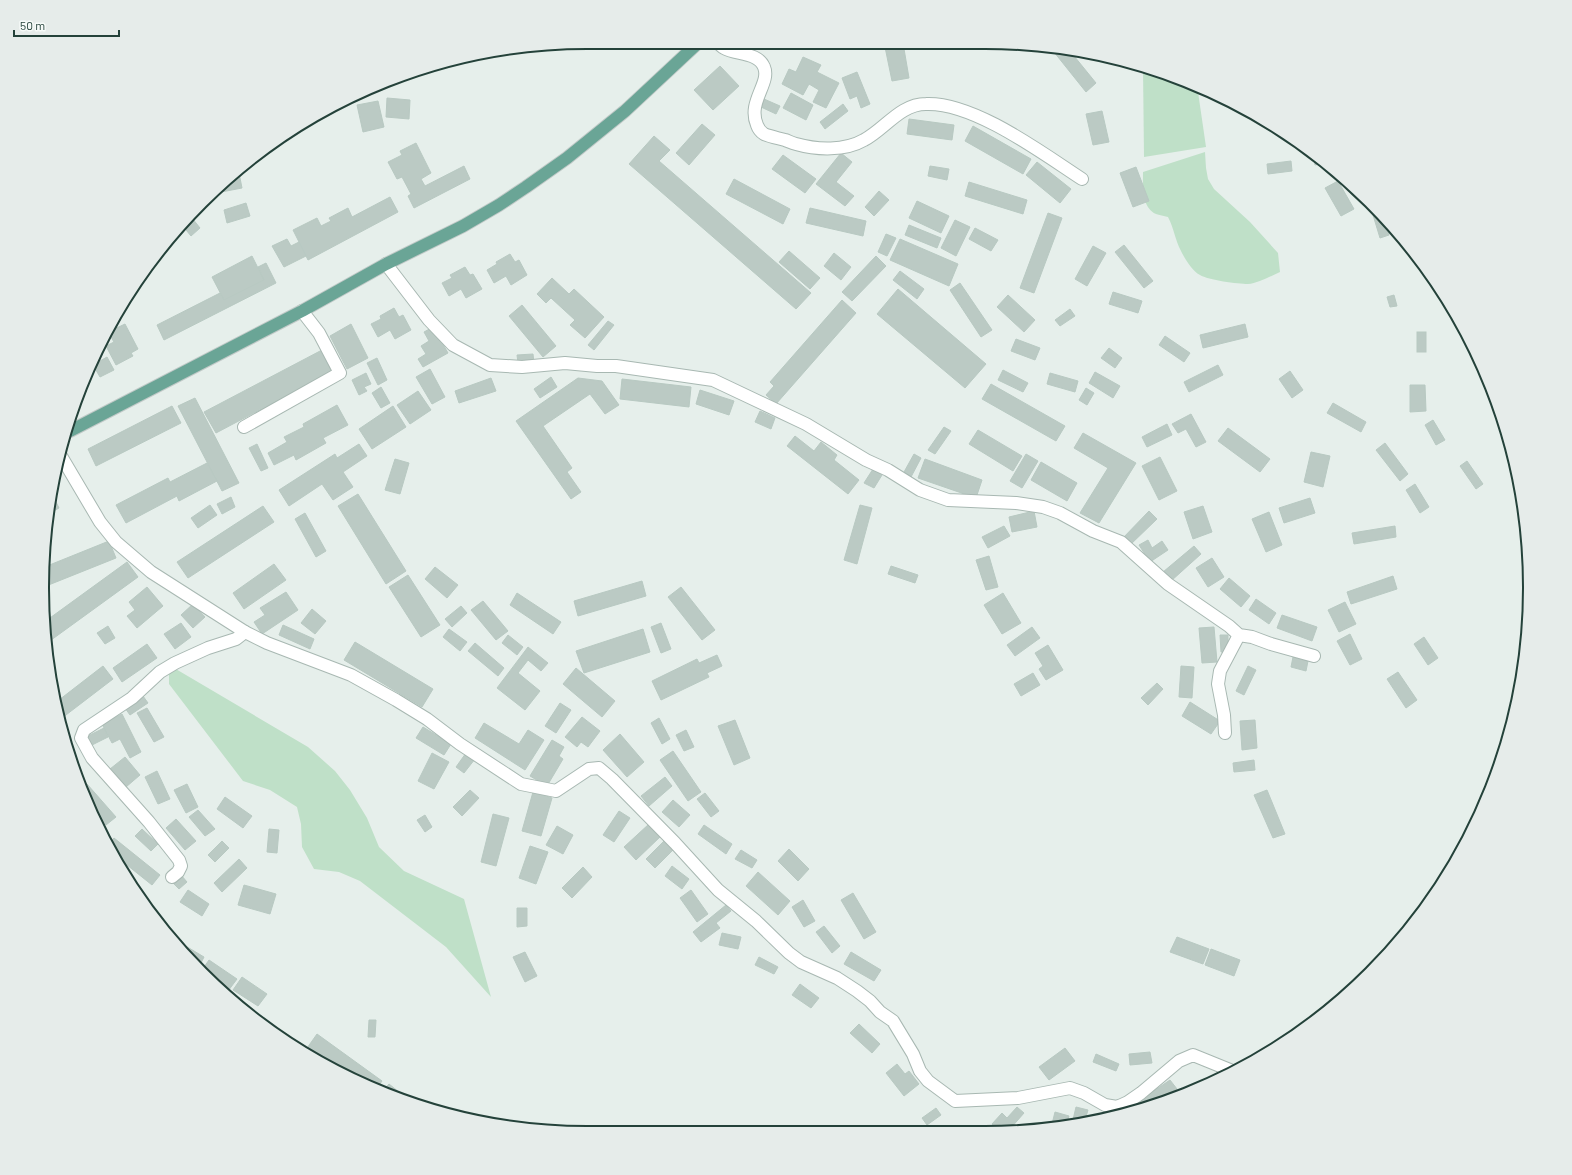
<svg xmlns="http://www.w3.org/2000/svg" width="1572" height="1175" font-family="Barlow,sans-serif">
  <rect width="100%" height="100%" fill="#e6efeb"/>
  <g fill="#bfe0c8">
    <path d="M1143,67L1197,85L1206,147L1144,157Z"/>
    <path d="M1205,152L1206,168L1208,179L1214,189L1250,222L1278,253L1280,272C1271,276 1258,283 1248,284C1238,284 1208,280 1200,275C1192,271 1185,259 1181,251C1175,240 1174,228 1168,217C1164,216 1159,215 1156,214C1141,207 1143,185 1143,172Z"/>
    <path d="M169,665L308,747L335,771L350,790L367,818L379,847L404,871L464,899L491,997L446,947L360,881L339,872L314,869L302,847L301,824L297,807L270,790L243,781L169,684Z"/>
  </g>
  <g fill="#bbcac4" stroke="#b8c9c2">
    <path d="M903,43L909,78L892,81L885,47Z"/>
    <path d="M1057,49L1070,51L1096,83L1086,92L1054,52Z"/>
    <path d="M803,57L821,65L817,72L839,83L826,108L813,102L819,90L809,84L803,95L782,84L789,69L796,72Z"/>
    <path d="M720,66L739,86L713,110L694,90Z"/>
    <path d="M857,72L870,104L861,108L857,96L850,99L842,78Z"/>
    <path d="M791,93L813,105L806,120L783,108Z"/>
    <path d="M387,98L410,100L409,119L386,117Z"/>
    <path d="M764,99L780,106L776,114L761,107Z"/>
    <path d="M378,101L384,127L363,132L357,105Z"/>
    <path d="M843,104L848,111L825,129L820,122Z"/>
    <path d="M1102,111L1109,142L1093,145L1086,114Z"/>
    <path d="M909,119L954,125L952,140L907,134Z"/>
    <path d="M702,124L715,135L689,165L676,153Z"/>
    <path d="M973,126L1031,159L1023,174L965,141Z"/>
    <path d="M654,136L670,150L659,161L811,293L796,309L629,164Z"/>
    <path d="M416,143L431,173L421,179L425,186L464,166L470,179L414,208L408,196L411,194L402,177L397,179L388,162L402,155L400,151Z"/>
    <path d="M841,153L852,162L836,182L854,196L845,206L816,184Z"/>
    <path d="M1313,153L1324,162V163L1315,165Z"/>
    <path d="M783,155L816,179L805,193L772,169Z"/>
    <path d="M1291,161L1292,171L1268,174L1267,164Z"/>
    <path d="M1037,162L1071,189L1060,203L1026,175Z"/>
    <path d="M930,166L949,169L947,180L928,176Z"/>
    <path d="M1136,167L1149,201L1133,207L1120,173Z"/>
    <path d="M239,173L242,188L216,193L215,191Z"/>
    <path d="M734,179L790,209L783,224L726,194Z"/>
    <path d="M1338,181L1354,209L1341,216L1325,188Z"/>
    <path d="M969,182L1027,200L1023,214L965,196Z"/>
    <path d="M879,191L889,200L874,216L865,207Z"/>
    <path d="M390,197L398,212L308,260L293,230L317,218L321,226L331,221L329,218L348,208L352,217Z"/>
    <path d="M917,201L949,216L941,233L909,218Z"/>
    <path d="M246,203L250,216L227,223L224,210Z"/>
    <path d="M198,206L202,210L192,218L200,228L191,236L182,225Z"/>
    <path d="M810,208L866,221L863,236L806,223Z"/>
    <path d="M1048,213L1062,218L1034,293L1020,288Z"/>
    <path d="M1378,213L1385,221L1389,235L1380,238L1373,215Z"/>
    <path d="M955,220L970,227L956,256L941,248Z"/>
    <path d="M909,225L941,238L937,248L905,235Z"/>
    <path d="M975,228L998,240L991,251L969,239Z"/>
    <path d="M886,234L896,238L887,256L878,252Z"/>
    <path d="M287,239L291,246L299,242L306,256L284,267L272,246Z"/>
    <path d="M900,239L958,264L949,286L890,260Z"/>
    <path d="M1124,245L1153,281L1144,288L1115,252Z"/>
    <path d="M1093,246L1106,253L1087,286L1075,279Z"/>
    <path d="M789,251L820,278L810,289L779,262Z"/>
    <path d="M834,253L851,267L841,280L824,266Z"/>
    <path d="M510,254L515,262L519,260L527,275L511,285L506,276L494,283L487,270L497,264L496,262Z"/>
    <path d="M252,256L264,280L224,300L212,277Z"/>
    <path d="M876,256L886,266L852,301L842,292Z"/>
    <path d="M266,263L276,283L164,340L157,325L220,293L224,300L264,280L258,267Z"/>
    <path d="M465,267L470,275L473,274L482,289L466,298L461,289L449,296L442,283L452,278L450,275Z"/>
    <path d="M900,271L924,289L917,299L893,280Z"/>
    <path d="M552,278L569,294L574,289L604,317L585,338L570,325L575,320L551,298L546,303L537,294Z"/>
    <path d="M960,283L992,330L981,337L950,290Z"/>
    <path d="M898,289L986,364L965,388L877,314Z"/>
    <path d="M1113,292L1142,301L1138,313L1109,304Z"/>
    <path d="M1008,295L1035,320L1024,332L997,307Z"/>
    <path d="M1394,295L1397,306L1390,307L1387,297Z"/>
    <path d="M842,300L856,313L776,404L766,395L774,386L770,382Z"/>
    <path d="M522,305L556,346L543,357L509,316Z"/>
    <path d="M394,308L399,317L403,315L411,330L395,339L390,330L378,337L371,324L381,319L380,316Z"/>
    <path d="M1070,309L1075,316L1060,326L1055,320Z"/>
    <path d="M608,321L614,325L594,350L588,345Z"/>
    <path d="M125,324L138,349L131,353L133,356L116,365L106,346L114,342L108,332Z"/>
    <path d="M351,324L368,358L347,369L330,336Z"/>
    <path d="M1245,324L1248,337L1203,348L1200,335Z"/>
    <path d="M433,327L448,353L423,367L418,359L426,354L421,346L429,341L424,332Z"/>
    <rect x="1417" y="332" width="9" height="20"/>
    <path d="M1165,336L1190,353L1184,362L1159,345Z"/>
    <path d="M1016,339L1040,348L1035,360L1011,351Z"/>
    <path d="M1109,348L1122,358L1115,368L1101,358Z"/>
    <path d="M322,350L333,371L216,433L204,412Z"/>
    <path d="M533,354L534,363H518L517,355Z"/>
    <path d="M107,357L114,370L100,377L93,365Z"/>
    <path d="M377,358L387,380L378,385L367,363Z"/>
    <path d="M1218,365L1223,375L1189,392L1184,382Z"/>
    <path d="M430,369L445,397L432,404L416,377Z"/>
    <path d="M1003,370L1028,383L1023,392L998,380Z"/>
    <path d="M1290,371L1303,390L1292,398L1279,379Z"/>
    <path d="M1095,372L1120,386L1113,398L1089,383Z"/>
    <path d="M366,373L371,384L364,387L367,391L359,395L352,380Z"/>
    <path d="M1050,373L1078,381L1075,392L1047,384Z"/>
    <path d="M551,377L557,387L540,398L534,389Z"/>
    <path d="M491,378L496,391L459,403L455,391Z"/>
    <path d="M578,378L602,381L619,405L605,414L590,394L543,426L572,468L567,472L581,492L571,499L516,421Z"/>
    <path d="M622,379L691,387L689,407L620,399Z"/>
    <path d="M991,384L1065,426L1056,441L982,399Z"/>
    <path d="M1410,385H1425L1426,411L1410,412Z"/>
    <path d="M381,387L390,403L381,408L372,393Z"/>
    <path d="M1086,388L1094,393L1087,405L1079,400Z"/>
    <path d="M700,390L734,401L729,415L696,404Z"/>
    <path d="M418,391L431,410L410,424L397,405Z"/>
    <path d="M195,398L239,483L222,491L178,406Z"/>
    <path d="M1333,403L1366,422L1361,432L1327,413Z"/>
    <path d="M337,405L348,425L323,438L326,443L296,460L294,455L274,465L268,453L287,442L284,437L304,427L303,424Z"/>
    <path d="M172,406L181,423L96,466L88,449Z"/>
    <path d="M393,406L406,427L372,449L359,429Z"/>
    <path d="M760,411L775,418L771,429L755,422Z"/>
    <path d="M1191,414L1206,442L1196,447L1186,429L1178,433L1172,424Z"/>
    <path d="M1433,420L1445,440L1436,445L1425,425Z"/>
    <path d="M1167,424L1172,435L1147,447L1142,437Z"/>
    <path d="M944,427L951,431L935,454L928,450Z"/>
    <path d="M1228,428L1270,459L1260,472L1218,441Z"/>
    <path d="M978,430L1022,456L1013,471L969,444Z"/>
    <path d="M1083,433L1136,463L1099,523L1080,513L1108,468L1074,448Z"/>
    <path d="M795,436L814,451L821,442L837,455L834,460L859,480L848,494L787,446Z"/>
    <path d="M1385,443L1408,474L1400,481L1376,450Z"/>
    <path d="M257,444L268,468L261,471L249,448Z"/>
    <path d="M359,444L367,456L343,472L353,487L333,500L322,484L289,506L279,490L335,454L337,458Z"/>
    <path d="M1311,452L1330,456L1323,487L1304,482Z"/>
    <path d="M914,454L921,458L911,477L904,472Z"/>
    <path d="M1026,454L1038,461L1022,488L1010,481Z"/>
    <path d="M1160,457L1177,491L1159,500L1142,466Z"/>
    <path d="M395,459L409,463L400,494L385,490Z"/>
    <path d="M925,459L982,480L976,498L918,478Z"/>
    <path d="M1467,461L1483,484L1476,489L1460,466Z"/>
    <path d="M1041,462L1077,483L1067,501L1031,480Z"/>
    <path d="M207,463L217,481L179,501L177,496L126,523L116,505L168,478L170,482Z"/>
    <path d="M873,469L882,475L874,488L864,483Z"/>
    <path d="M53,479L59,489L52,492V481Z"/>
    <path d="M1415,484L1429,507L1420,513L1406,490Z"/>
    <path d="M52,494L59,508L50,513Z"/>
    <path d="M358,494L406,571L386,584L338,506Z"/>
    <path d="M231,497L235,507L222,514L217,504Z"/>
    <path d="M1310,498L1315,513L1284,523L1279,508Z"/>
    <path d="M210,505L217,515L198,528L191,518Z"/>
    <path d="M860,505L872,508L857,564L844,560Z"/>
    <path d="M263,506L274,522L188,578L177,562Z"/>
    <path d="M1203,506L1212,532L1193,539L1184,512Z"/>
    <path d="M1034,511L1037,527L1012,532L1009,517Z"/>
    <path d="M1149,511L1157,519L1130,545L1123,538Z"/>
    <path d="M1269,512L1282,545L1266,552L1252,519Z"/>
    <path d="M305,513L326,551L316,557L295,519Z"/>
    <path d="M1004,526L1010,536L988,548L982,537Z"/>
    <path d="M1395,526L1396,537L1354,544L1352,533Z"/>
    <path d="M1148,540L1152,548L1162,541L1168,550L1150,562L1139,545Z"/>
    <path d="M109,541L116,558L46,586L47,566Z"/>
    <path d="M1194,546L1201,554L1171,581L1163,572Z"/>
    <path d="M989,556L998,587L986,590L976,560Z"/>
    <path d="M1212,558L1224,577L1208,587L1196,568Z"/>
    <path d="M127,562L138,577L47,643L43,623Z"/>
    <path d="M274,564L286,580L244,609L233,593Z"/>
    <path d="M891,566L918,575L915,583L888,574Z"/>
    <path d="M435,567L458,585L447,598L425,579Z"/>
    <path d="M408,575L440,625L421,637L389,587Z"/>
    <path d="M1393,576L1397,589L1351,604L1347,592Z"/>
    <path d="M1229,578L1250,596L1241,607L1220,589Z"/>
    <path d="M642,581L646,596L578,616L574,601Z"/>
    <path d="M147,587L163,606L137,628L127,616L135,610L129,602Z"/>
    <path d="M681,587L715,630L702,640L668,597Z"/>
    <path d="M286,592L298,610L262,634L254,622L265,615L260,608Z"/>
    <path d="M517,593L561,622L553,634L510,605Z"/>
    <path d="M1003,593L1021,623L1002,634L984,605Z"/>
    <path d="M1256,599L1276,613L1269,624L1249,610Z"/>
    <path d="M483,601L508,631L496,640L471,610Z"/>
    <path d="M1345,602L1356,624L1339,632L1328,610Z"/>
    <path d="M193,604L205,617L193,628L181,615Z"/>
    <path d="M461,606L467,613L452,627L445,619Z"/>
    <path d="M312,609L326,621L315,634L301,623Z"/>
    <path d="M1282,615L1317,627L1312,641L1277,628Z"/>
    <path d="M181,623L191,637L175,649L164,634Z"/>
    <path d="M661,623L671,649L661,653L651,627Z"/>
    <path d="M283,625L314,639L310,649L279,635Z"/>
    <path d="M108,626L115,638L105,644L97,633Z"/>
    <path d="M1032,627L1040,638L1015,656L1007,645Z"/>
    <path d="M1214,627L1217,662L1202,663L1199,628Z"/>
    <path d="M449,629L467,642L460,651L443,637Z"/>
    <path d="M643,629L650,652L584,673L576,651Z"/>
    <path d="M1350,634L1362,659L1350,665L1337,641Z"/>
    <path d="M508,635L523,647L517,655L502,643Z"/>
    <path d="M1220,635H1228V652H1221Z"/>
    <path d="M1424,637L1438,658L1428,665L1414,644Z"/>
    <path d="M355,642L433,689L422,707L344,660Z"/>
    <path d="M475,643L504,668L498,676L468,651Z"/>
    <path d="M147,644L157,658L122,682L113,668Z"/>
    <path d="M1048,645L1063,670L1046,680L1039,669L1043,666L1035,653Z"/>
    <path d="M528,647L548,663L541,671L528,660L518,673L540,691L525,710L497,688Z"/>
    <path d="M717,655L722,666L707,673L709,677L661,700L652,681L697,659L699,663Z"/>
    <path d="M1293,657L1308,661L1306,671L1291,667Z"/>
    <path d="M103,666L113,679L62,718L59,700Z"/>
    <path d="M1181,666L1194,667L1192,698L1179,697Z"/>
    <path d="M1248,666L1256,670L1244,695L1236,691Z"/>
    <path d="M576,668L615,701L602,717L563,684Z"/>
    <path d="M1398,672L1417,700L1406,708L1387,679Z"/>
    <path d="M1033,673L1040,685L1021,696L1014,684Z"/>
    <path d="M1157,683L1163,689L1148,705L1141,698Z"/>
    <path d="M143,696L148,703L130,715L125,708Z"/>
    <path d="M1190,702L1220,721L1211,734L1182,716Z"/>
    <path d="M560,703L571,710L556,733L545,726Z"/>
    <path d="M147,708L164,737L154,742L137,713Z"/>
    <path d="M122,714L141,752L130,758L120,739L112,743L102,724Z"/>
    <path d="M582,717L600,731L588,747L581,742L577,747L565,737Z"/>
    <path d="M659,718L670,739L662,744L651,723Z"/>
    <path d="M735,720L750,758L734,765L718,726Z"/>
    <path d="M1255,720L1257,748L1242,750L1240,721Z"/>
    <path d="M484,723L519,744L528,730L544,740L525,770L475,738Z"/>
    <path d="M423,727L451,744L444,755L416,738Z"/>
    <path d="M104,728L108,737L90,746L86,737Z"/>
    <path d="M686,730L694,747L684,751L676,735Z"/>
    <path d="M620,734L644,762L627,777L603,750Z"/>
    <path d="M552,740L564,747L559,756L563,759L547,786L530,776Z"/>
    <path d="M673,751L701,792L688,801L660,760Z"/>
    <path d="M432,753L449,762L434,789L418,781Z"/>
    <path d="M466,753L475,759L464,773L456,767Z"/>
    <path d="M125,757L140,775L126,787L110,769Z"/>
    <path d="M1254,760L1255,770L1234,772L1233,763Z"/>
    <path d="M157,771L170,799L158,804L145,777Z"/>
    <path d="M665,777L672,786L649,806L641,796Z"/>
    <path d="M87,784L116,817L106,825L92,808L82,788Z"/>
    <path d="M187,784L198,807L186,813L174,790Z"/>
    <path d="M470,790L479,798L462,816L453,807Z"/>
    <path d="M1267,790L1285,834L1273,838L1254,795Z"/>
    <path d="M533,792L552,798L541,836L522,831Z"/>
    <path d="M705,793L719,811L711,817L697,799Z"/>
    <path d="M225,797L252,816L243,828L217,809Z"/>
    <path d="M673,800L690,815L679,827L662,812Z"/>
    <path d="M198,810L215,829L205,836L189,817Z"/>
    <path d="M619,811L630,818L614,842L603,835Z"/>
    <path d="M493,814L509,818L496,866L481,862Z"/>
    <path d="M425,815L432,827L425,832L417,820Z"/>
    <path d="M176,819L196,841L185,850L166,828Z"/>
    <path d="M649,824L661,836L636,860L624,847Z"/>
    <path d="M704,825L732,844L726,854L698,834Z"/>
    <path d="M557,826L573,835L563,854L546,845Z"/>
    <path d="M142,829L158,844L151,851L135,836Z"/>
    <path d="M269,829L279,830L277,853L267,852Z"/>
    <path d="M114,838L160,875L152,885L112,853L108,845Z"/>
    <path d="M222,841L229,848L215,862L208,855Z"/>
    <path d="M664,841L673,850L655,868L646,859Z"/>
    <path d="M530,846L548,852L536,884L519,878Z"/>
    <path d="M789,849L809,869L798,881L778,861Z"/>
    <path d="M741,850L757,860L752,868L735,859Z"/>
    <path d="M239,859L247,868L222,892L214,883Z"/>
    <path d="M672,866L689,879L682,889L665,876Z"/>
    <path d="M583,867L592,877L572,898L562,888Z"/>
    <path d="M758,872L790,901L778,915L746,886Z"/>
    <path d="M181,875L187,882L179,889L173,883Z"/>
    <path d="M244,885L276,894L270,914L238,905Z"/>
    <path d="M188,890L209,904L202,916L180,902Z"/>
    <path d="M691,890L708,914L697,922L680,898Z"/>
    <path d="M853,893L876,932L864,939L841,900Z"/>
    <path d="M803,900L815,921L804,927L792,907Z"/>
    <path d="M726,905L731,911L716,923L720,928L701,942L693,932Z"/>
    <path d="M517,908H527V926L517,927Z"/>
    <path d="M824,926L840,946L832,953L816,932Z"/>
    <path d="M722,933L741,937L738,949L719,945Z"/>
    <path d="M1177,937L1209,949L1203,964L1170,952Z"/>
    <path d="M179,942L204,957L199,967L178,944Z"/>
    <path d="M1211,949L1240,960L1234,976L1205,965Z"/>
    <path d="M525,952L537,976L525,982L513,957Z"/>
    <path d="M851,952L881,970L874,981L844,964Z"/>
    <path d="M759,957L778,967L774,974L755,965Z"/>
    <path d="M209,960L237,979L228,991L208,976L202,970Z"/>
    <path d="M242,977L267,994L258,1006L233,990Z"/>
    <path d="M800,984L819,998L811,1008L792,995Z"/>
    <path d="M369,1020H376L375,1037H368Z"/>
    <path d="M859,1024L880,1044L872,1053L850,1033Z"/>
    <path d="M317,1034L382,1081L377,1088L322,1063L305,1051Z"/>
    <path d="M1065,1048L1075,1061L1049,1080L1039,1067Z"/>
    <path d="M1150,1052L1152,1063L1130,1065L1129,1054Z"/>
    <path d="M1096,1054L1119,1064L1116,1071L1093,1062Z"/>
    <path d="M897,1064L905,1074L909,1071L919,1084L904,1096L886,1073Z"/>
    <path d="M1170,1080L1177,1089L1160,1100L1130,1108V1107Z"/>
    <path d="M389,1084L415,1105L383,1091Z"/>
    <path d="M1017,1107L1024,1113L1010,1129H997L992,1124L1002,1113L1007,1118Z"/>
    <path d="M1076,1107L1088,1110L1085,1120L1072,1124Z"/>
    <path d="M936,1108L941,1115L927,1125L922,1118Z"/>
    <path d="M1055,1112L1069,1116L1066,1126L1061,1127L1052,1124Z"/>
  </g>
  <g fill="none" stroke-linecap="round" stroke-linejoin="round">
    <g stroke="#a8b8b2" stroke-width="14">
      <g id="minor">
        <path d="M717,42C719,44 722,47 724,48C736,55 758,52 764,67C771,83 747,102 757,125C758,128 761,132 764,134C771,137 778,138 785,140C788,141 792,143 796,144C817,150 845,151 864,140C885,129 900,104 926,104C974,102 1042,153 1082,179"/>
        <path d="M386,264L429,320L453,345L490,365L522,367L565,363L597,366H616L713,380L806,424L866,460L888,470L920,490L948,500L1016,503L1043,507L1060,513L1093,531L1121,542L1168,584L1229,626L1239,635L1252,637L1271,644L1314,656"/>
        <path d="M244,427L340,373L319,333L302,311"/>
        <path d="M61,456L100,522L116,542L151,572L245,632L267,643L351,675L396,700L427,719L460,744L521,784L556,791L589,769L599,768L612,779L675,843L718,890L756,921L789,953L801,962L837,978L857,991L870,1001L880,1012L893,1021L913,1054L920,1071L928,1081L955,1101L1018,1098L1070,1088L1084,1093L1105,1105L1117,1107L1128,1102L1141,1093L1179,1061L1193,1055L1230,1070"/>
        <path d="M1225,733L1224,715L1218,684L1220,671L1239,635"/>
        <path d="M172,877L178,872L181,866L179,860L149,822L92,758L81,738L84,730L132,698L160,672L175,663L208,648L236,639L245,632"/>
      </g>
    </g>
    <g stroke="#c2cac8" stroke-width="14">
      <path id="primary" d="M70,431L302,311L386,264L463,226L499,205L526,187L567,158L625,111L699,42"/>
    </g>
    <use href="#minor" stroke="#fff" stroke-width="12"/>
    <use href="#primary" stroke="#6aa596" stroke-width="12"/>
  </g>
  <path d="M0 0H1572V1175H0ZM587 49H985A538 538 0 0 1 1523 587V588A538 538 0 0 1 985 1126H587A538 538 0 0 1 49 588V587A538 538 0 0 1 587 49Z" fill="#e6ecea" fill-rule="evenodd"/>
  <path fill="none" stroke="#24423a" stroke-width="2" d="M587 49H985A538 538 0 0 1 1523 587V588A538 538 0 0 1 985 1126H587A538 538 0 0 1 49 588V587A538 538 0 0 1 587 49Z"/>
  <path d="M14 30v6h105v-6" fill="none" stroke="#24423a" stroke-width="2"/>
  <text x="20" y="30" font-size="12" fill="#24423a" stroke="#f7fbf9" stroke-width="3" paint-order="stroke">50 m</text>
</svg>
